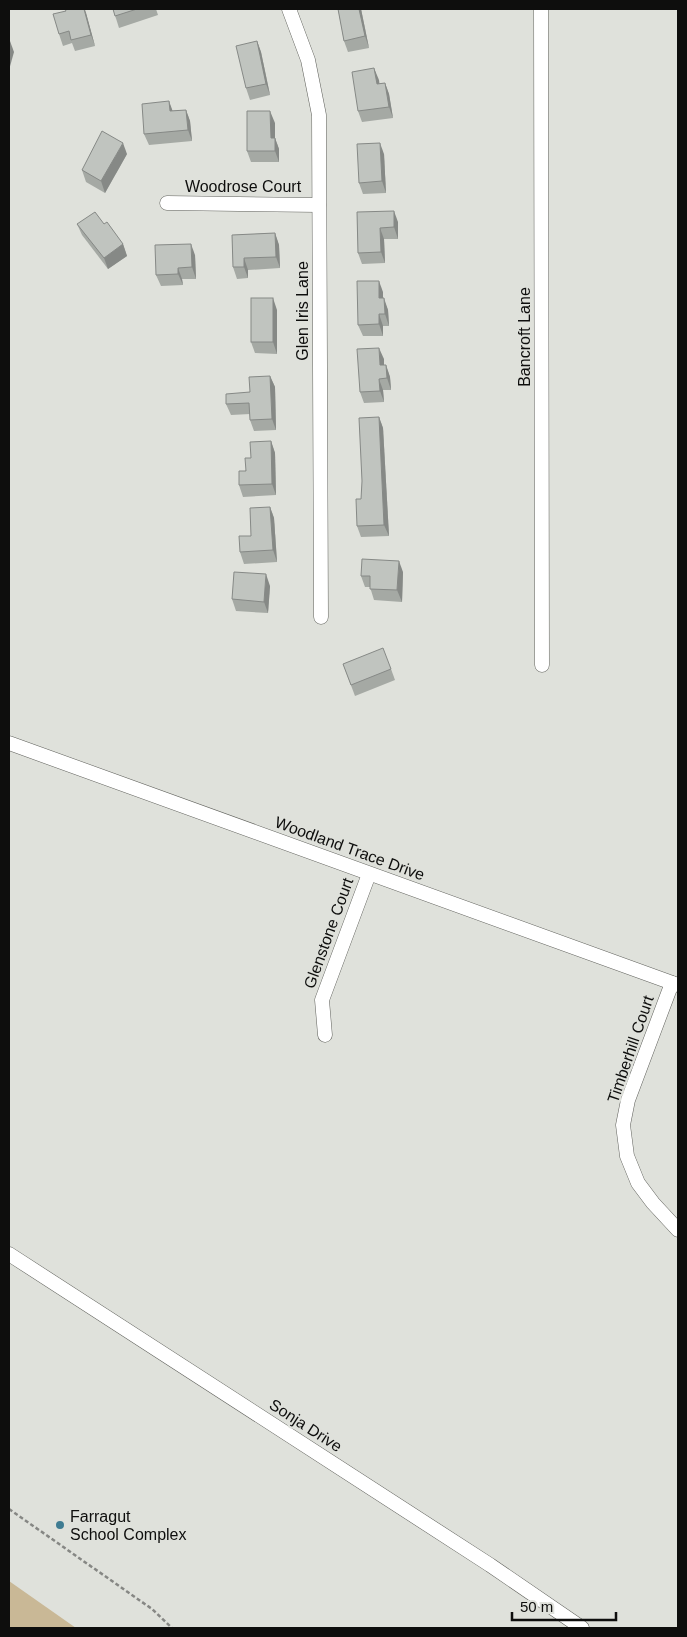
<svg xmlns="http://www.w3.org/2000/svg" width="687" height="1637" font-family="Arial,sans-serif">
  <rect width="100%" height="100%" fill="#dfe1db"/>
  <path fill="#c9b896" d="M9,1580V1581L76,1628H9Z"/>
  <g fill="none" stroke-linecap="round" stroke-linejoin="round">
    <g stroke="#61625d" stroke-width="15">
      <g id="street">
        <path d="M289,9L308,60L319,115L321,617"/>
        <path d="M541,9L542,665"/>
        <path d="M167,203L319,205"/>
        <path d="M9,743L678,985"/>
        <path d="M672,983L628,1100L623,1125L627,1156L638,1183L653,1203L678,1230"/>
        <path d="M325,1035L322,1000L369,874"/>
        <path d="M9,1254L490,1565L582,1628"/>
      </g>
    </g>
    <path stroke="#868784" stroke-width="2.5" stroke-dasharray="4 2.5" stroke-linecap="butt" d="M9,1509L152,1609L172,1628"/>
    <use href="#street" stroke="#fff" stroke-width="14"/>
  </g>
  <g fill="#a5a9a4">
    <path d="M65,9H85L95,46L75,51L72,43L63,46L59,34L66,11Z"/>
    <path d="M113,9H156L158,15L119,28Z"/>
    <path d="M338,9H361L369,48L348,52L344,41Z"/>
    <path d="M257,41L261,52L270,95L250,100L246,88Z"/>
    <path d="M374,68L379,84L385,83L389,94L393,118L362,122L358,111Z"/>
    <path d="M169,101L172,111L186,110L190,121L192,141L149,145L144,134Z"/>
    <path d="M275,123V138L279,149V162H251L247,151Z"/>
    <path d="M127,154L105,193L86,182L82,170Z"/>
    <path d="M384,154L386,193L363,194L359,183Z"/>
    <path d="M357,212L398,222V239H384L385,263L362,264L358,253Z"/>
    <path d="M77,224H104L123,244L127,256L108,269L82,235Z"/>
    <path d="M275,233L279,245L280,268L248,270V278L237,279L233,267L232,235Z"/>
    <path d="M195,255L196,279H182L183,285L161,286L156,275Z"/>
    <path d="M383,292V298L388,310L389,326H383V336H363L358,325Z"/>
    <path d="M277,310V354L255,353L251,342Z"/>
    <path d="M384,359V365H386L390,377L391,390H383L384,402L364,403L360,392Z"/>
    <path d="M270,376L275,387L276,430L254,431L250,420V414L231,415L226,404L250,392Z"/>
    <path d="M379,417L383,428L389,536L361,537L357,526L361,499Z"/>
    <path d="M271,441L275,453L276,495L243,497L239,485L251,458Z"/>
    <path d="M270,507L274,518L277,562L244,564L240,552Z"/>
    <path d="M403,572L402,602L374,600L370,587H365L361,576Z"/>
    <path d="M270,586L268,613L236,611L232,599Z"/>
    <path d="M343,664L391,669L395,680L355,696Z"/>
  </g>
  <g fill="#868986">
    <path d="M84,9L86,13L95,46L91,35Z"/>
    <path d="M359,9H361L369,48L365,36Z"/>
    <path d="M10,41L14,52L9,70V46Z"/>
    <path d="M257,41L261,52L270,95L266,84Z"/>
    <path d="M374,68L379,80L381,96L377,84Z"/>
    <path d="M385,83L389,94L393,118L389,107Z"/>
    <path d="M169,101L173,112L170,111Z"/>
    <path d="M186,110L190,121L192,141L188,130Z"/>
    <path d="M270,111L275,123V149L271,138Z"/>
    <path d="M275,138L279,149V162L275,151Z"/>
    <path d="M123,143L127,154L105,193L101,181Z"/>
    <path d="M380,143L384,154L386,193L382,181Z"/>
    <path d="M394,211L398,222V239L394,227Z"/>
    <path d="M380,228L384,239L385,263L381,252Z"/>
    <path d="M275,233L279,245L280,268L276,257Z"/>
    <path d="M123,244L127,256L108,269L104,258Z"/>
    <path d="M191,244L195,255L196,279L192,267Z"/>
    <path d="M244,258L248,270V278L244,267Z"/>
    <path d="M178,268L182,279L183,285L178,274Z"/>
    <path d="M379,281L383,292V310L379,298Z"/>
    <path d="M273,298L277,310V354L273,342Z"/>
    <path d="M384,298L388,310L389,326L385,314Z"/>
    <path d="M379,314L383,326V336L379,324Z"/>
    <path d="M9,322V323L10,373L9,369Z"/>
    <path d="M379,348L384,359V377L380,365Z"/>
    <path d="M386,365L390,377L391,390L387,378Z"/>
    <path d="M270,376L275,387L276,430L272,419Z"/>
    <path d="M379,379L383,390L384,402L380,391Z"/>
    <path d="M379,417L383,428L389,536L384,525Z"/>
    <path d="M271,441L275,453L276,495L272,484Z"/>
    <path d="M270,507L274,518L277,562L273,550Z"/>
    <path d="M399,561L403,572L402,602L397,590Z"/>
    <path d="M266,574L270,586L268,613L264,602Z"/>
  </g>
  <g fill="#c0c4bf" stroke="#868986">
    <path d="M65,9H84L91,35L71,40L69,31L59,34L53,14L66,11Z"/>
    <path d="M113,9H137L115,16Z"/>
    <path d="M338,9H359L365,36L344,41Z"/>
    <path d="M257,41L266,84L246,88L236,46Z"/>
    <path d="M374,68L377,84L385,83L389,107L358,111L352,72Z"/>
    <path d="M169,101L170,111L186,110L188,130L144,134L142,104Z"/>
    <path d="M247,111H270L271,138H275V151H247Z"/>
    <path d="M102,131L123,143L101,181L82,170Z"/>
    <path d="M380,143L382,181L359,183L357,144Z"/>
    <path d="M394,211V227L380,228L381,252L358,253L357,212Z"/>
    <path d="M95,212L104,224L107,222L123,244L104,258L77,224Z"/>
    <path d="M275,233L276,257L244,258V267H233L232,235Z"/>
    <path d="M191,244L192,267L178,268V274L156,275L155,245Z"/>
    <path d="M357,281H379V298H384L385,314H379V324L358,325Z"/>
    <rect x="251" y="298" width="22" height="44"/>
    <path d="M379,348L380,365H386L387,378L379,379L380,391L360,392L357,349Z"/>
    <path d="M270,376L272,419L250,420L249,403L226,404V394L250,392L249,377Z"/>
    <path d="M379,417L384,525L357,526L356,499H361L362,481L359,418Z"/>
    <path d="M271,441L272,484L239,485V471H246L245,458H251L250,442Z"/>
    <path d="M270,507L273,550L240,552L239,536H251L250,508Z"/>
    <path d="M362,559L399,561L397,590L370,589V576H361Z"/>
    <path d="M234,572L266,574L264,602L232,599Z"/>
    <path d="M383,648L391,669L351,685L343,664Z"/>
  </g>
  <circle fill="#3f7c92" stroke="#dfe1db" stroke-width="2" cx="60" cy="1525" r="5"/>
  <g text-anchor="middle" stroke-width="4.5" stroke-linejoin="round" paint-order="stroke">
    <g font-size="16" fill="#0e0e0d" stroke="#dfe1db">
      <text x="243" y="192">Woodrose Court</text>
      <text transform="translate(302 311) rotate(-90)" y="6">Glen Iris Lane</text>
      <text transform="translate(524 337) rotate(-90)" y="6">Bancroft Lane</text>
      <text transform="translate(350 848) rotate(20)" y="6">Woodland Trace Drive</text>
      <text transform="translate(328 933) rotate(-70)" y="6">Glenstone Court</text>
      <text transform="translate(630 1049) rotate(-71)" y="6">Timberhill Court</text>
      <text transform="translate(306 1425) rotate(33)" y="6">Sonja Drive</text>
    </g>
    <g font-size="16" fill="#0e0e0d" stroke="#dfe1db" text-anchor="start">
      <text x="70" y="1522">Farragut<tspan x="70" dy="18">School Complex</tspan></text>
    </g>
  </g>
  <rect width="687" height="1637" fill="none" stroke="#0e0e0d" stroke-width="20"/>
  <path d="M512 1612v8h104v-8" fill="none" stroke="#0e0e0d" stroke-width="2.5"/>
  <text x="520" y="1612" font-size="15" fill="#0e0e0d" stroke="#dfe1db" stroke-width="4" paint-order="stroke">50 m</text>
</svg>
